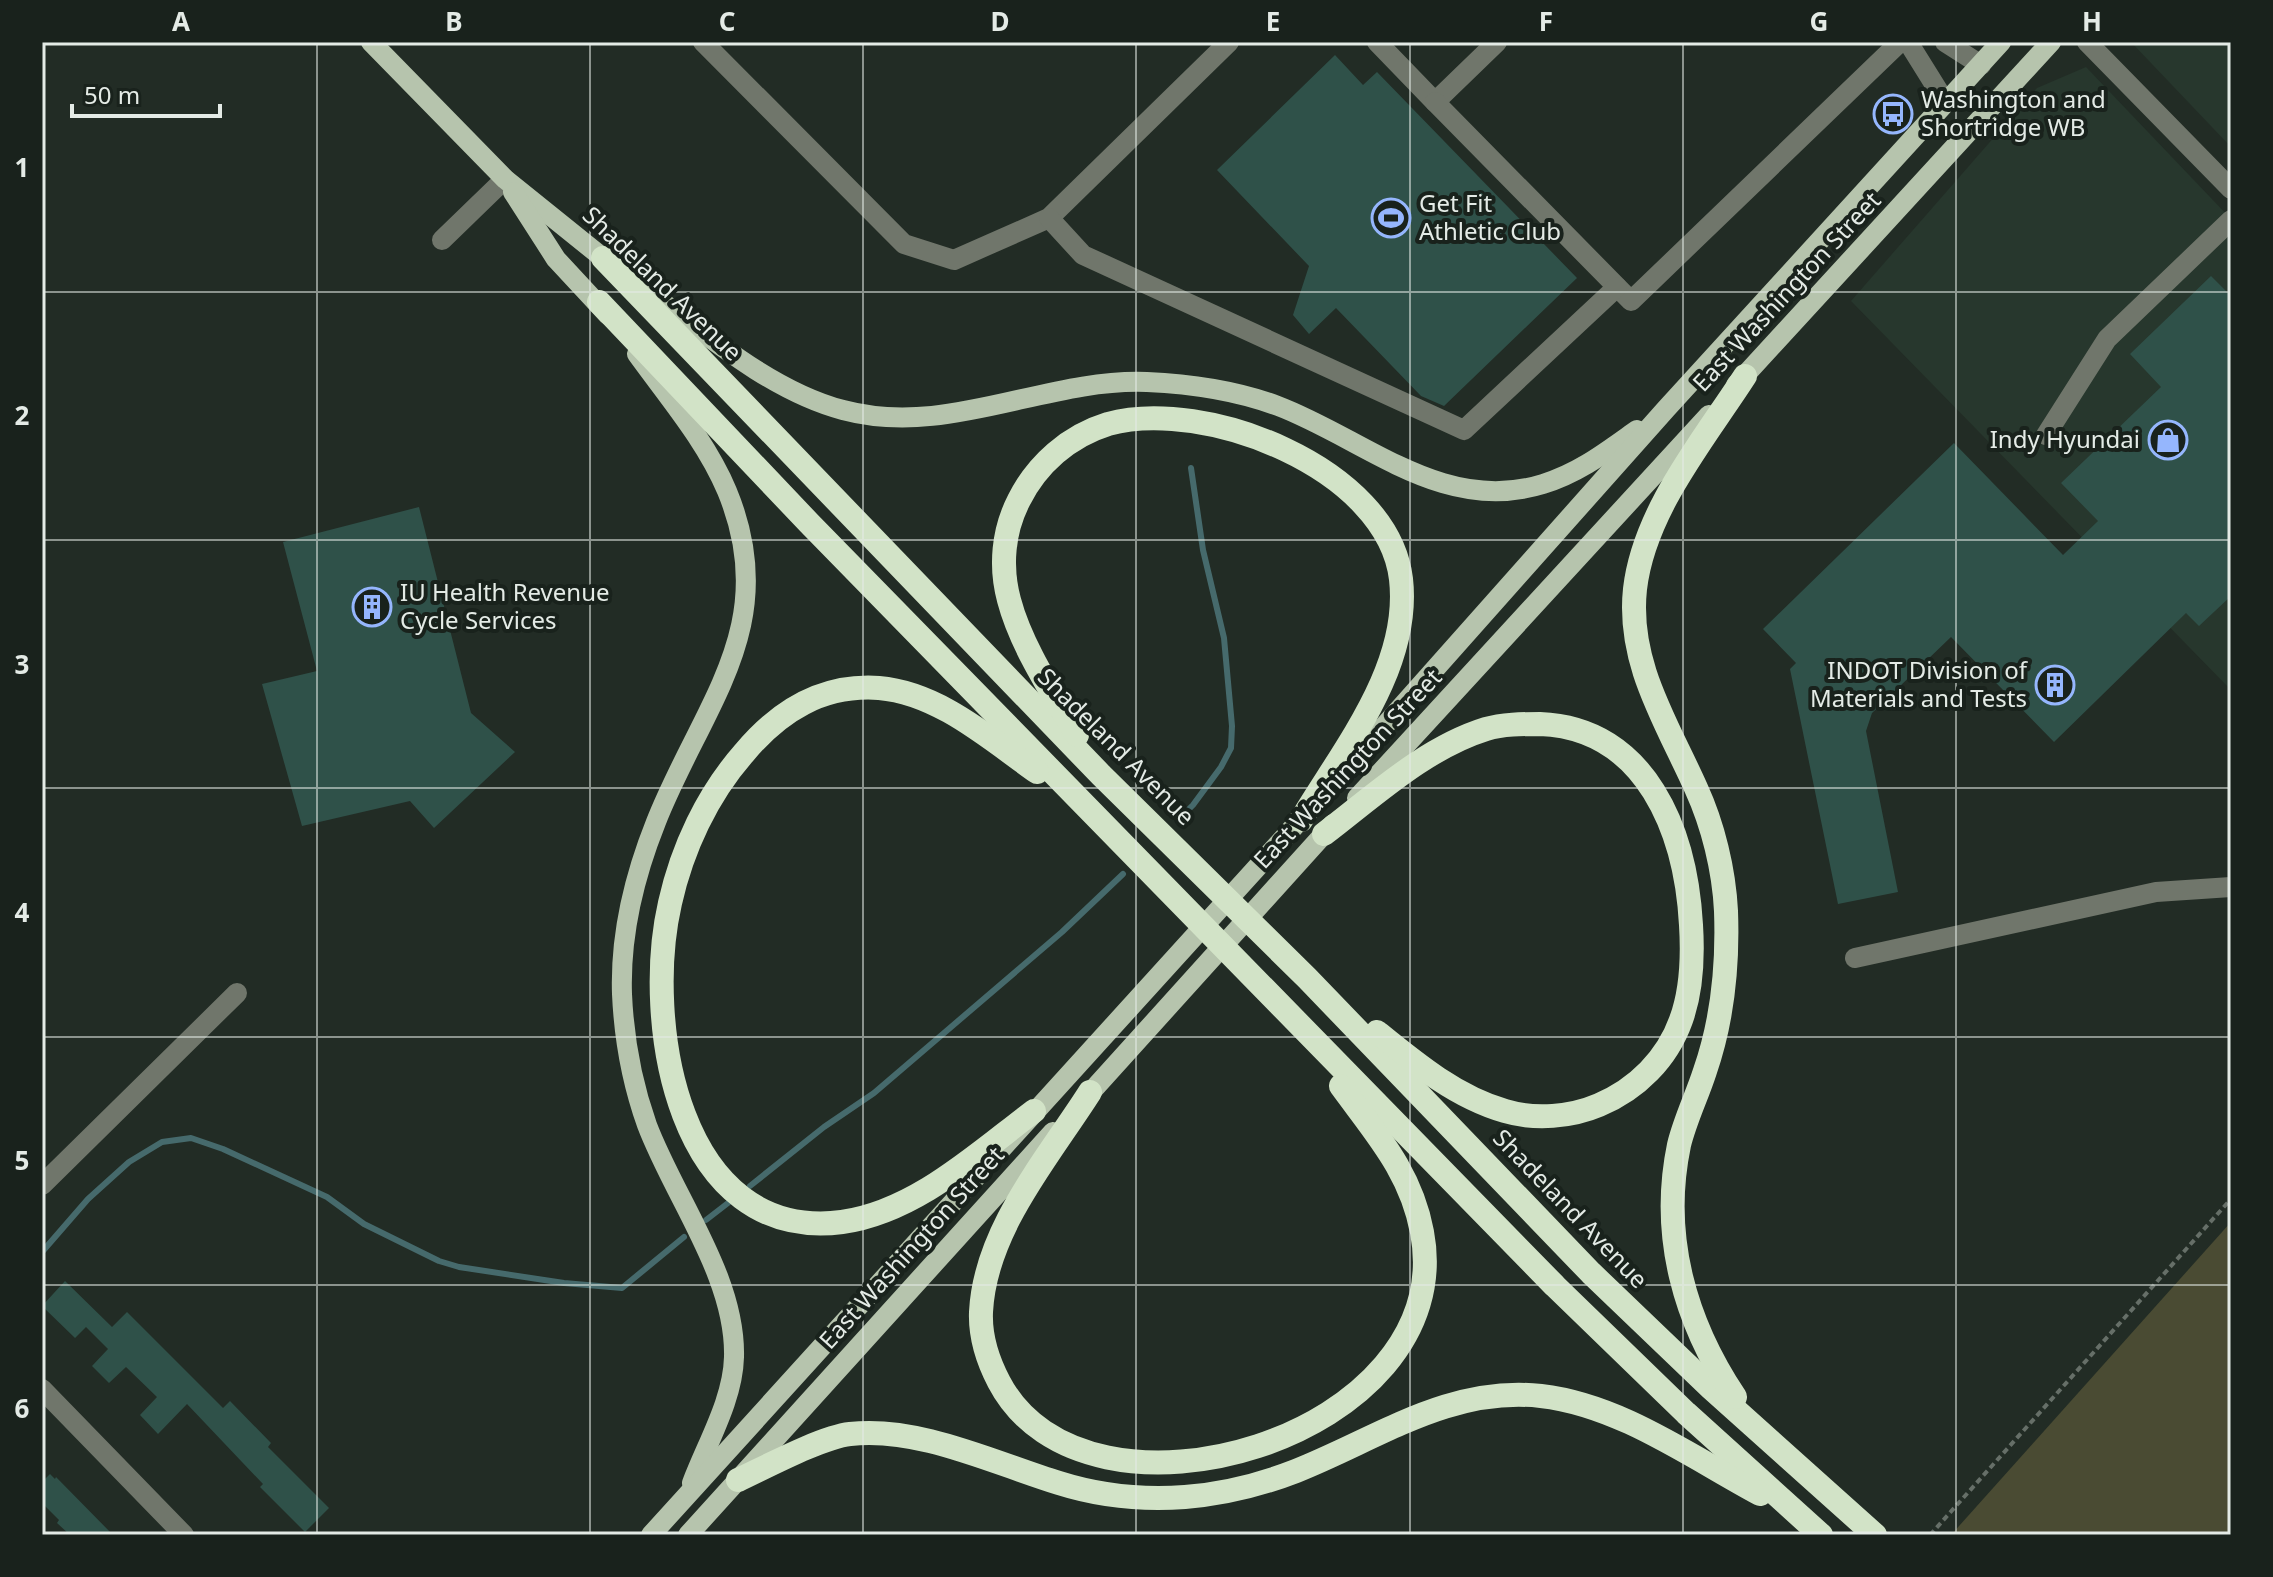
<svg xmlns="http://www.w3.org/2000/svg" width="2273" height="1577" font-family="'Noto Sans',sans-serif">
  <rect width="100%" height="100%" fill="#222c25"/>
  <g fill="#27372d">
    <path d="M2131,42H2231V147Z"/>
    <path d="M2086,67L2231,219V690L1851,301L2037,88Z"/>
  </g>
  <path fill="#4a4b33" d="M2231,1222V1535H1951Z"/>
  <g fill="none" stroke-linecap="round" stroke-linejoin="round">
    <g stroke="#466a6c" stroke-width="6">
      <path d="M1178,820L1193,805L1221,767L1231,748L1232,726L1224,638L1203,550L1191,468"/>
      <path d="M750,1186L824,1127L874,1093L1062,932L1123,874"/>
      <path d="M706,1220L728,1203"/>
      <path d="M42,1252L88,1199L129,1162L162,1142L191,1138L223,1149L327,1197L364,1224L439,1261L459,1267L564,1283L622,1288L684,1237"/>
    </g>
  </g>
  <g fill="#2f5149">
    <path d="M1335,55L1363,85L1377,72L1577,278L1444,406L1421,396L1336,308L1309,334L1293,315L1309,266L1217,170Z"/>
    <path d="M2211,276L2231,296V596L2199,626L2186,613L2054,742L1951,637L1872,713L1866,731L1898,892L1838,904L1790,669L1796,663L1763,629L1954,443L2063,555L2098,521L2061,483L2161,387L2130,354Z"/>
    <path d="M419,507L471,713L515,752L434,828L410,801L302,826L262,684L317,671L283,542Z"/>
    <path d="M65,1281L112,1327L127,1312L223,1408L230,1401L271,1443L268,1447L329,1508L305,1532L260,1487L263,1484L187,1404L158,1434L140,1415L157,1397L126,1367L109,1383L92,1366L108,1349L86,1327L75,1338L42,1306Z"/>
    <path d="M50,1474L55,1479L56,1477L113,1535H70L57,1523L59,1520L42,1503V1482Z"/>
  </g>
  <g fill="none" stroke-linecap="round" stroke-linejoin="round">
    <path stroke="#666f68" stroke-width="4" stroke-dasharray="6 4" stroke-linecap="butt" d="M1930,1535L2231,1199"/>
    <g stroke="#70766b" stroke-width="20">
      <path d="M703,42L904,244L954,260L1049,218L1229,42"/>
      <path d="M1377,42L1435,102L1497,42"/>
      <path d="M1908,42L1946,103"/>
      <path d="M1945,42L1981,65"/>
      <path d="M2087,42L2231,189"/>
      <path d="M1435,102L1631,301L1900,42"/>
      <path d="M1049,218L1083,255L1464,430L1617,287"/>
      <path d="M442,240L505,179"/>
      <path d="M2046,435L2107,339L2231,220"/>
      <path d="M1855,958L2156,892L2231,887"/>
      <path d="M42,1185L237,993"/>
      <path d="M42,1389L184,1535"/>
    </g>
    <g stroke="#b6c4ad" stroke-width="20">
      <path d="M371,42L505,179L613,266"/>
      <path d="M513,192L556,259L608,315"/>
      <path d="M642,287C702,331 770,391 843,410C947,438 1045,378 1147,382C1192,384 1235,390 1278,406C1365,439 1443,515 1543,484C1579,473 1606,452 1637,430"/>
      <path d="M637,354C668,397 706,441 727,491C783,626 702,705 656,822C634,877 620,935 622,994C624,1039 632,1083 647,1125C675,1199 736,1277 734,1357C733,1400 707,1443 692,1483"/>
      <path d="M1736,385L2051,42"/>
      <path d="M1331,786L1666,409L2001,42"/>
      <path d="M1357,798L1709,415"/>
      <path d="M1081,1103L1333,824"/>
      <path d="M651,1535L1310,809"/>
      <path d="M688,1535L1053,1132"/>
    </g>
    <g stroke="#d2e3c7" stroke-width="24">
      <path d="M603,258L1101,775L1307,978L1591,1273L1711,1388L1875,1535"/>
      <path d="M599,302L809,523L1555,1286L1686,1413L1821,1535"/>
      <path d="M1077,735C1053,694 1021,646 1009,600C1000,567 1003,531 1019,500C1037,464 1069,436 1108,424C1204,397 1388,468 1401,579C1411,667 1344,748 1301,820"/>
      <path d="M1324,834C1374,796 1425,748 1486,729C1503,724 1522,724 1540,724C1647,728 1686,833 1691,925C1693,957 1692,990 1681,1020C1667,1059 1637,1089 1599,1105C1571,1117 1535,1120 1505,1111C1456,1097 1415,1063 1377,1032"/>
      <path d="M1090,1092C1048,1158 985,1230 981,1312C980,1336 988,1361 999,1382C1086,1548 1461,1437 1422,1232C1411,1172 1376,1134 1341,1086"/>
      <path d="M1034,1111C977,1154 915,1212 842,1222C677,1243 643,1021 670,903C682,849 707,795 744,753C779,711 822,684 879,688C939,693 990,739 1037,772"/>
      <path d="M1735,1397C1685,1322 1660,1236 1679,1145C1685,1120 1697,1096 1705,1071C1723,1019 1728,965 1726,911C1724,870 1713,825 1696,788C1667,723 1627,663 1635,589C1644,511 1703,441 1745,376"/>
      <path d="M738,1480C766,1467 822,1437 850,1434C918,1426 994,1463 1059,1483C1100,1496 1143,1500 1185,1497C1223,1494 1260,1485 1296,1471C1377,1439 1449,1386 1541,1396C1620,1405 1691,1457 1760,1494"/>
    </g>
  </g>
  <path fill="none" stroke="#e4ebe6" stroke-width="2" stroke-opacity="0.55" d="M317,42V1535M590,42V1535M863,42V1535M1136,42V1535M1410,42V1535M1683,42V1535M1956,42V1535M42,292H2231M42,540H2231M42,788H2231M42,1037H2231M42,1285H2231"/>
  <defs>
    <g id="bus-ring" transform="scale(2)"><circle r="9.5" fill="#19221c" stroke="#95b6fd" stroke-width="1.5"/><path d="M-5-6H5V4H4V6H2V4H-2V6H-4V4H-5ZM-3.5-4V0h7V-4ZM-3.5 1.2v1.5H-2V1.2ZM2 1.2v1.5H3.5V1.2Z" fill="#95b6fd"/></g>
    <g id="stadium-ring" transform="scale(2)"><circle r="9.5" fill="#19221c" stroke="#95b6fd" stroke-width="1.5"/><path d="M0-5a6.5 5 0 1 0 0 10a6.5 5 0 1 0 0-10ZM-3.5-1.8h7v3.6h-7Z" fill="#95b6fd"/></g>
    <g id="shop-ring" transform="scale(2)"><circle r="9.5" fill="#19221c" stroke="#95b6fd" stroke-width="1.5"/><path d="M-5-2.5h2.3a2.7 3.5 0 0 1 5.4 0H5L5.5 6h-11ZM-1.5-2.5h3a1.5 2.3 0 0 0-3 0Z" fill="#95b6fd"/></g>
    <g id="building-ring" transform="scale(2)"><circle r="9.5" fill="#19221c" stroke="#95b6fd" stroke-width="1.5"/><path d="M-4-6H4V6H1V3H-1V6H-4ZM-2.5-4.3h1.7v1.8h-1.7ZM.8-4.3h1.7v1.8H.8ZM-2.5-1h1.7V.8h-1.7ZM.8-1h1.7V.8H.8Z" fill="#95b6fd"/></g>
  </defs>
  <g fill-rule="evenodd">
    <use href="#bus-ring" x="1893" y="114"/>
    <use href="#stadium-ring" x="1391" y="218"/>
    <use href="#shop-ring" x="2168" y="440"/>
    <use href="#building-ring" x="372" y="607"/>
    <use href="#building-ring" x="2055" y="685"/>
  </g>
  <g text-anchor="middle" stroke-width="8" stroke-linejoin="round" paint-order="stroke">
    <g font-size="24" fill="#e4ebe6" stroke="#19221c" text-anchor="start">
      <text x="1921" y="108">Washington and<tspan x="1921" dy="28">Shortridge WB</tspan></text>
      <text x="1419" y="212">Get Fit<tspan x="1419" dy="28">Athletic Club</tspan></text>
      <text x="2140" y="448" text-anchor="end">Indy Hyundai</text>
      <text x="400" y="601">IU Health Revenue<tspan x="400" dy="28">Cycle Services</tspan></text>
      <text x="2027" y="679" text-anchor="end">INDOT Division of<tspan x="2027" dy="28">Materials and Tests</tspan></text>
    </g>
    <g font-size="24" fill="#e4ebe6" stroke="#19221c">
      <text transform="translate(662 284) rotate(44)" y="8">Shadeland Avenue</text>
      <text transform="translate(1787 292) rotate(-47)" y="8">East Washington Street</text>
      <text transform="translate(1116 747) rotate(45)" y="8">Shadeland Avenue</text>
      <text transform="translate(1348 769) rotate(-47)" y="8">East Washington Street</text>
      <text transform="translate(1570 1209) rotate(46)" y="8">Shadeland Avenue</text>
      <text transform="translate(912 1248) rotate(-48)" y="8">East Washington Street</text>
    </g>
  </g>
  <rect width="2273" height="1577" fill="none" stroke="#19221c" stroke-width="88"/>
  <path d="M72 104v12h148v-12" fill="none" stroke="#e4ebe6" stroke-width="4"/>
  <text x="84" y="104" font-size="24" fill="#e4ebe6" stroke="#19221c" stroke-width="6" paint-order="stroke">50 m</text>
  <rect x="44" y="44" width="2185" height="1489" fill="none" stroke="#e4ebe6" stroke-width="3"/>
  <g font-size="26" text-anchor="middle" font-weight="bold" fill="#e4ebe6">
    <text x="181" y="31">A</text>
    <text x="454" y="31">B</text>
    <text x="727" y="31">C</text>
    <text x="1000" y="31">D</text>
    <text x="1273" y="31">E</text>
    <text x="1546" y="31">F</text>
    <text x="1819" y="31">G</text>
    <text x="2092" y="31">H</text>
    <text x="22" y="177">1</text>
    <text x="22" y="425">2</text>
    <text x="22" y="674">3</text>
    <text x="22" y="922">4</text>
    <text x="22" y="1170">5</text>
    <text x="22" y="1418">6</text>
  </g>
</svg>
